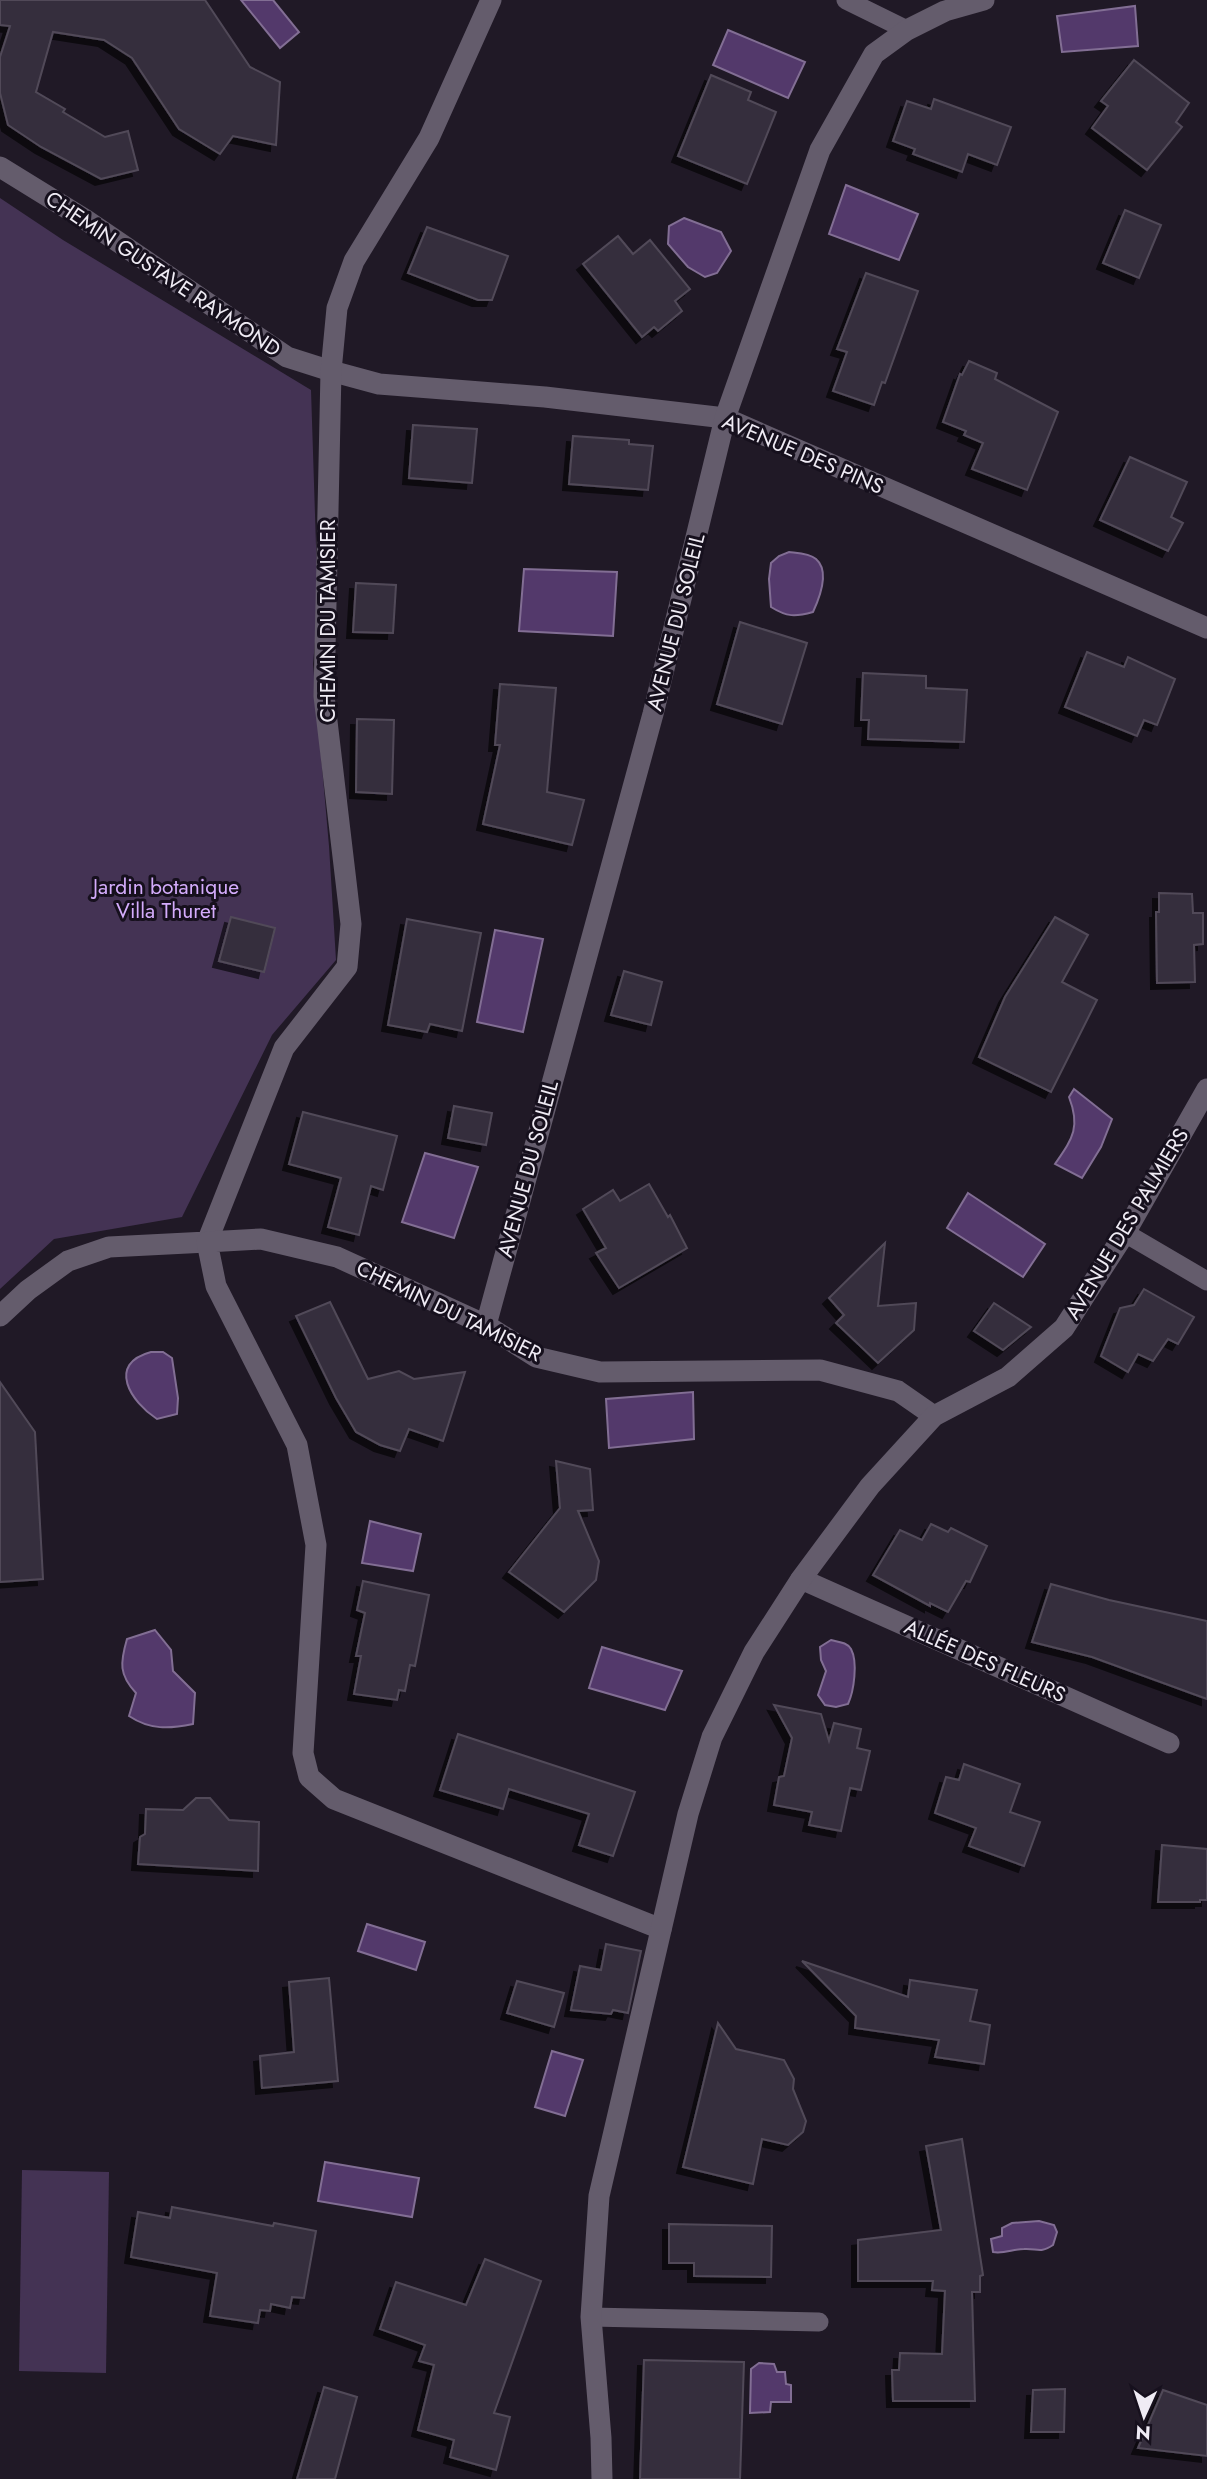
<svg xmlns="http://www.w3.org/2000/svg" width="1207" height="2479" font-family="Jost,sans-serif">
  <defs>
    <filter id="shadow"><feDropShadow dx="-6" dy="6" stdDeviation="0" flood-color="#0009"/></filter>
  </defs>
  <rect width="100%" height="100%" fill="#201926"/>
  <g fill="#443354">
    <path d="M0,198L63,240L311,390L318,608L313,664L329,846L336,960L272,1035L182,1217L54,1239L0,1289Z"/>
    <path d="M22,2170L109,2172L106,2373L19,2371Z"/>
  </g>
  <g fill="#53396b" stroke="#826e94" stroke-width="2">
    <path d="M241,0H273L299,32L280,48Z"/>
    <path d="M1135,6L1138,46L1062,52L1057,16Z"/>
    <path d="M728,30L805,62L788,98L713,65Z"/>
    <path d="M846,185L918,214L899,260L829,234Z"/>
    <path d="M684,218L721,232L731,251L717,273L705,277L688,267L668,244L669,226Z"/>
    <path d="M789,552C797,553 809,553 816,559C830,571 819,599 813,612C795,617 787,617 771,607L769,579L771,563L779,556Z"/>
    <path d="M524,569L617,572L613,636L519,631Z"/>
    <path d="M495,930L543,939L523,1032L477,1022Z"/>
    <path d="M1074,1089L1112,1119L1101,1147L1082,1178L1055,1164C1072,1139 1081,1128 1069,1097Z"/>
    <path d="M425,1153L478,1167L454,1238L402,1222Z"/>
    <path d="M968,1193L1045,1244L1023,1277L947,1228Z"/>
    <path d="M151,1352H163L172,1358L178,1398L177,1414L157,1419C131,1402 106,1364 151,1352Z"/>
    <path d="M693,1392L694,1439L609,1448L606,1399Z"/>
    <path d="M370,1521L421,1534L413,1571L362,1563Z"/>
    <path d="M155,1630L171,1650L173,1671L195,1693L193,1724C169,1729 150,1730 129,1716L136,1693C119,1675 120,1663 127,1639Z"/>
    <path d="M831,1640C838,1642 847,1642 851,1649C858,1662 854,1691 848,1704L836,1707L825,1705L818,1695L826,1671L821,1660L820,1647Z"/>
    <path d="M602,1647L682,1671L665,1710L589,1688Z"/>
    <path d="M367,1924L425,1942L416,1970L358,1951Z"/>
    <path d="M552,2051L583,2060L565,2116L535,2107Z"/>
    <path d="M325,2162L419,2178L412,2217L318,2201Z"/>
    <path d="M1039,2221L1054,2225L1057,2232L1053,2245C1040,2254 1037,2248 1024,2249C1013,2249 1004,2254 993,2252L991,2239L1002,2236V2228L1012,2223Z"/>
    <path d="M759,2363L774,2364L777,2372H785L786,2384L791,2385V2402H771L770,2412L750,2413L751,2369Z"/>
  </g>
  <g fill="#362f3d" stroke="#514a59" stroke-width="2" filter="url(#shadow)">
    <path d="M0,0H205L250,67L280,82L276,145L233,136L220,154L179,129L132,58L104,40L53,32L36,92L65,109L63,112L105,137L128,131L138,170L101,179L41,147L8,125L0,93V57L10,26L0,25Z"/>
    <path d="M1134,60L1189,103L1176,122L1182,127L1147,170L1092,128L1108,106L1101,101Z"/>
    <path d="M711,75L751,92L748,100L776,112L747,184L678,156Z"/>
    <path d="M934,99L1011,127L997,165L968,154L962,172L913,154L915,149L893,141L907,101L931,109Z"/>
    <path d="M1125,210L1161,225L1139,278L1103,263Z"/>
    <path d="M427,227L508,256L492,300H478L408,273Z"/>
    <path d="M618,236L633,254L650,240L690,289L675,301L682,311L658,331L654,327L642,337L583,264Z"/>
    <path d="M866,273L918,291L885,383L882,382L874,405L833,391L847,352L837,349Z"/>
    <path d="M969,361L997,373L995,379L1058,412L1027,490L972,469L983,443L964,435L966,431L943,422L960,374L962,375Z"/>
    <path d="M413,425L477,429L472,483L409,478Z"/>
    <path d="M573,436L629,440V444L653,446L648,490L569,484Z"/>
    <path d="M1130,457L1187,482L1171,517L1183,523L1168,551L1100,520Z"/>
    <path d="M356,583L396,585L393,633L353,632Z"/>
    <path d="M740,622L807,643L782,724L717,704Z"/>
    <path d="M1087,652L1124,667L1128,657L1175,679L1157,725L1144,720L1137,736L1065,707Z"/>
    <path d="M863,673L926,676V688L967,690L964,742L868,739L869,720H861Z"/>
    <path d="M500,684L556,688L547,792L584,800L572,845L483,824L500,745H495Z"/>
    <path d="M357,719L394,720L392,794L356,792Z"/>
    <path d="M1159,893L1192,894L1193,913H1203V944L1194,945L1195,982L1157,983L1156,912H1159Z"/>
    <path d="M231,917L275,928L264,972L219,961Z"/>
    <path d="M1055,917L1088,935L1062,982L1097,1000L1051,1092L979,1057L1005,997Z"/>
    <path d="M407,919L481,933L462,1031L430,1024L427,1032L388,1025Z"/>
    <path d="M624,971L662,982L651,1025L611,1015Z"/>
    <path d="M454,1106L492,1113L486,1145L448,1138Z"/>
    <path d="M303,1112L397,1136L383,1190L371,1186L359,1235L328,1227L341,1178L289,1164Z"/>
    <path d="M649,1184L668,1217L670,1215L687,1248L619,1288L596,1253L606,1248L583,1209L613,1190L620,1201Z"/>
    <path d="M885,1243L878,1306L916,1303L914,1330L878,1363L836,1323L844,1315L829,1298Z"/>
    <path d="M1144,1289L1194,1317L1178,1344L1168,1339L1153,1361L1138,1354L1128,1372L1101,1356L1120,1308L1134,1305Z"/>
    <path d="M330,1302L368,1379L399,1371L414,1379L465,1372L443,1441L409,1429L400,1451L380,1445L356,1432L336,1398L296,1316Z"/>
    <path d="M994,1303L1031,1327L1003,1350L974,1331Z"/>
    <path d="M0,1382L35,1432L43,1579L0,1582Z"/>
    <path d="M556,1461L590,1469L593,1510L578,1511L599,1561L596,1580L564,1612L509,1572L560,1508Z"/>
    <path d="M931,1524L948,1532L951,1528L987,1546L970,1582L966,1581L948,1612L930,1603V1606L873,1575L900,1530L922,1540Z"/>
    <path d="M363,1581L429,1595L415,1666L410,1665L405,1691L399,1690L397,1700L354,1694L361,1656H356L365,1613L357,1610Z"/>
    <path d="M1051,1584L1109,1600L1207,1621V1699L1092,1657L1032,1642Z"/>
    <path d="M774,1705L821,1714L829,1741L834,1723L861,1729L857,1748L870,1751L861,1790L850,1788L841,1831L809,1825L812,1812L774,1805L779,1777L784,1776L792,1738Z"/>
    <path d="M458,1734L635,1792L613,1856L579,1845L589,1814L509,1789L503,1809L440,1790Z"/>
    <path d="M964,1764L1020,1784L1010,1812L1040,1822L1024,1866L969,1846L976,1828L935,1813L946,1777L959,1780Z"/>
    <path d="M196,1798H210L229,1820L259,1822L258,1871L138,1864L140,1837L145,1834L146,1809L183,1810Z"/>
    <path d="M1162,1845L1207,1849V1900H1200V1902H1158Z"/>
    <path d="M606,1944L641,1951L628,2013L613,2010L611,2014L571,2010L580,1966L601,1970Z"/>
    <path d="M802,1961L908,1997L910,1980L977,1990L970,2021L990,2025L984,2064L935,2057L939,2040L855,2028L856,2016Z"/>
    <path d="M329,1978L338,2081L262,2088L260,2056L294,2052L289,1982Z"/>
    <path d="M517,1981L564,1993L554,2027L507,2013Z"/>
    <path d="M718,2023L736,2049L784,2060L794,2079L793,2089L806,2121L803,2132L788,2145L762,2139L753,2184L683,2167Z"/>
    <path d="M962,2139L983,2275L980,2276V2292H972L975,2401H893L892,2370H899L900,2353L942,2354L945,2291L932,2290L933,2281H858V2240L941,2230L926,2146Z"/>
    <path d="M172,2207L273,2226L274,2223L316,2231L304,2298L292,2297L290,2308L271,2304L270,2311L260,2310L258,2323L210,2316L217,2273L131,2257L138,2212L170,2218Z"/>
    <path d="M669,2224L772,2226L771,2277L694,2276V2263H669Z"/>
    <path d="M485,2259L541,2281L494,2413L510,2417L496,2470L450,2457L454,2440L418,2430L434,2365L419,2361L425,2345L380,2329L396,2282L466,2305Z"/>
    <path d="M644,2360L744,2362L740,2479H640Z"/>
    <path d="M324,2387L357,2397L335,2479H297Z"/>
    <path d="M1065,2389L1064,2432H1031L1033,2390Z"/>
    <path d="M1163,2390L1207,2405V2456L1138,2448Z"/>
  </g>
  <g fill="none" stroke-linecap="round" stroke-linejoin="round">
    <g stroke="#645c6c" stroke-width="19">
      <path d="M846,0L907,30"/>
      <path d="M1125,1233L1207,1281"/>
      <path d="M591,2317L819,2322"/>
    </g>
    <g stroke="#645c6c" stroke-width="21">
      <path d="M0,167L86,220L287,357L331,371L379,384L545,397L725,418L1207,628"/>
      <path d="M0,1316L28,1290L68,1261L109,1247L207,1242L284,1048L347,967L351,924L324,696L331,371L337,308L354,261L429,138L491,0"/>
      <path d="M486,1325L653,714L725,418L820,150L874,54L907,30L945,11L984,0"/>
      <path d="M801,1579L1169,1743"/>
      <path d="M661,1929L334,1799L309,1777L303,1753L316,1545L297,1445L216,1286L207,1242L261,1239L337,1257L486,1325L536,1357L600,1372L820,1370L898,1391L934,1416"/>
      <path d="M602,2479L601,2438L591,2317L599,2196L688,1814L712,1737L754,1652L801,1579L870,1486L934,1416L1008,1377L1064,1328L1125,1233L1207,1089"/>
    </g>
  </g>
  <g text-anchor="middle" stroke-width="6" stroke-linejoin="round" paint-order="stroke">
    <g font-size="21" fill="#efebf4" stroke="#16101d">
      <text transform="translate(163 274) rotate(34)" y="7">CHEMIN GUSTAVE RAYMOND</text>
      <text transform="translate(803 454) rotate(23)" y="7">AVENUE DES PINS</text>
      <text transform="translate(328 621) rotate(-90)" y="7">CHEMIN DU TAMISIER</text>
      <text transform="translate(676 622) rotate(-76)" y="7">AVENUE DU SOLEIL</text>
      <text transform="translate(528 1169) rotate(-75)" y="7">AVENUE DU SOLEIL</text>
      <text transform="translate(1127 1224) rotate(-59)" y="7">AVENUE DES PALMIERS</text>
      <text transform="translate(449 1311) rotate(26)" y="7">CHEMIN DU TAMISIER</text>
      <text transform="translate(985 1661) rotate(24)" y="7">ALLÉE DES FLEURS</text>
    </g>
    <g font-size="21" fill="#d4acfc" stroke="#16101d">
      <text x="166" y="894">Jardin botanique<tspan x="166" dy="24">Villa Thuret</tspan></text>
    </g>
  </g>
  <g transform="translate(1144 2416) rotate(183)" stroke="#16101d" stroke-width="5" paint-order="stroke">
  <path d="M0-5L12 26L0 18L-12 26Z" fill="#efebf4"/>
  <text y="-10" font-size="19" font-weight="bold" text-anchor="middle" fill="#efebf4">N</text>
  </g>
</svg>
